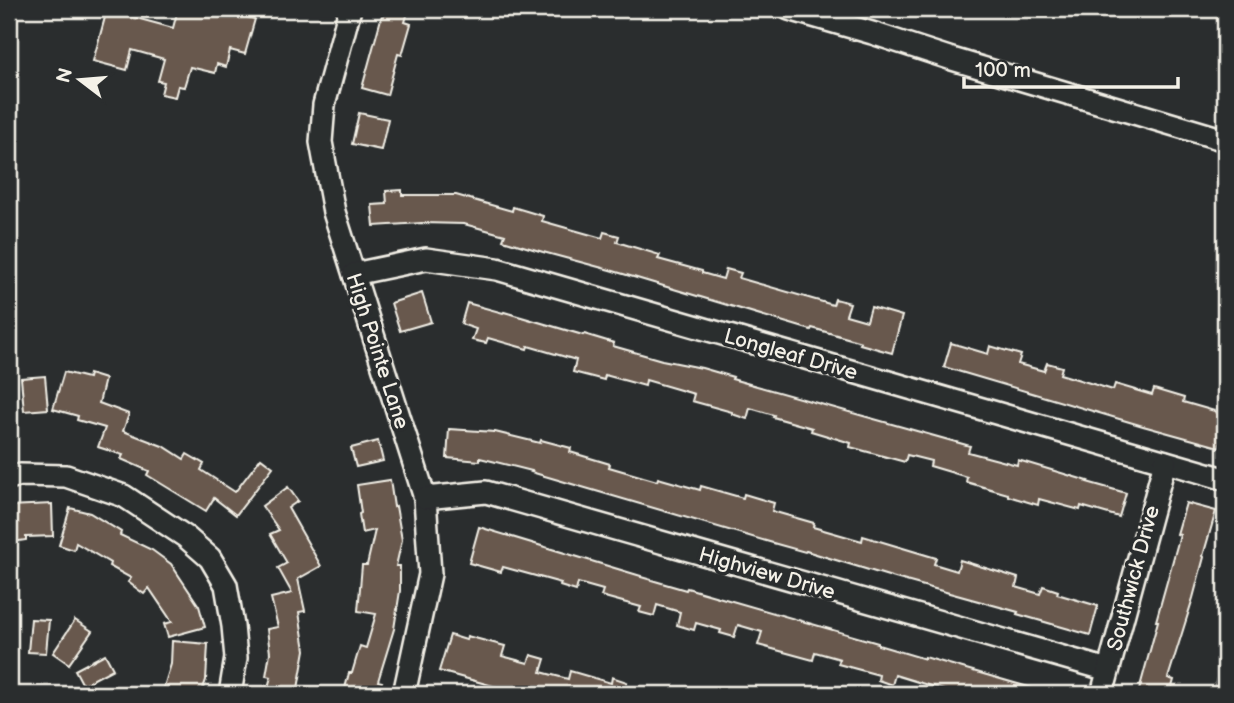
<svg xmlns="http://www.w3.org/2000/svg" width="1234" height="703" font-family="'Balsamiq Sans',sans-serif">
  <rect width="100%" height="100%" fill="#2a2d2e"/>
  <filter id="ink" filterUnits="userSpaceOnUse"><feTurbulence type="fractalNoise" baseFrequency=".0143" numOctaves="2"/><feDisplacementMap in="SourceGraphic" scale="14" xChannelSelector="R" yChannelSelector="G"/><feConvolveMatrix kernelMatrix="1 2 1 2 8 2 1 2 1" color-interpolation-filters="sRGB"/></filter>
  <g filter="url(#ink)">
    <g fill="#67584e" stroke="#f4f1e8" stroke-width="2">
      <path d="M178,9H249L247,17L255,19L245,54L230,50L226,67L217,64L215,73L190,67L184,87L178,86L175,97L161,94L164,82L158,81L164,59L132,50L127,70L93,61L107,10L173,28Z"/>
      <path d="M386,9H409L405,22L411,24L402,55L398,54L387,95L362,88L382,15L384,16Z"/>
      <path d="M359,113L388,119L381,150L352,144Z"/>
      <path d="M402,190V195H456L512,211L513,207L543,216L542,221L602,238L604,232L619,236L617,242L660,255L658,259L702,271V273L723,279L726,269L741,273L739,278L833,305L835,299L850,303L846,315L867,321L871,307L902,316L892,353L860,344L861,342L812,328L811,330L610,270L543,252L503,240L505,235L464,224L422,223L374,226L372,205L387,204L386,191Z"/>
      <path d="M422,293L431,322L400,331L391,303Z"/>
      <path d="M467,303L503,313L504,312L583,335L584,334L614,343L613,346L662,360L702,368L733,377L732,379L970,446L968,452L1017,465L1018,460L1088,481L1087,482L1126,493L1119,517L1081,506L1080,510L1039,499L1038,505L1008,496V494L966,482L967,477L930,466L931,461L907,455L905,462L850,447L851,443L811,431L812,428L773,417L774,415L750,408L747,419L732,414V412L692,401L694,394L646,380L645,386L605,375L604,380L573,372L576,360L528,346L527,349L488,338L486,343L472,340L476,329L461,324Z"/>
      <path d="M951,343L988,354L990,346L1021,355L1018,364L1044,371L1047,363L1062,367L1060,374L1113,390L1115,384L1152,395L1154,389L1184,398L1183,402L1225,414V425L1219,447L1143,426L944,367Z"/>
      <path d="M64,372L88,378L89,374L105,379L99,403L129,414L123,431L165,447L184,459L187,454L204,464L201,470L235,492L261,458L273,467L236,515L214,498L206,511L147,475L149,471L121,459L123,455L98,447L105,428L77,420L78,416L53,409Z"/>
      <path d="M45,376L48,409L24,411L21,378Z"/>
      <path d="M449,429L495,432L540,443L541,440L571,448L570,452L610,464L609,467L657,481L658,478L700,490L701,486L743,498L744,494L774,503L772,511L814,523L813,527L862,541L863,536L936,558L934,564L957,571L960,560L1018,578L1016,587L1040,594L1043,586L1058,591L1057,594L1098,606L1090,635L1017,614L1018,612L895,578L806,551L805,552L773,543L531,472L532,471L480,458V461L447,458Z"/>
      <path d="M378,441L383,461L356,467L351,448Z"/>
      <path d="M390,480L394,507L396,506L402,540L396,566H400V591L394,629L378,681L382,682L378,694H353L344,692L349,673H352L360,646L366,648L376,614L358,611L362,565H367L375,530L362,533L359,514L361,513L357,485Z"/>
      <path d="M288,487L298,501L288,508L321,566L298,579L305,611L299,612L305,650L297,694H266L271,677L266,676L270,653L267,629L278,627L271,598L292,593L278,568L287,563L270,534L279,530L262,506Z"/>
      <path d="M1186,503L1216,511L1203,556L1204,557L1193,598L1168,678L1174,680L1170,694H1138L1158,621H1156L1180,535L1177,534Z"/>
      <path d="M52,504L53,536L26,537V540L12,542L10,531H9V506Z"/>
      <path d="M70,508L90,513L121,532L120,535L152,550L171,564L199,606L205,627L168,637L164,624L172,622L149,588L144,594L128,582L131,578L109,566L110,563L76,543L74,550L59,545Z"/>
      <path d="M479,527L641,576V577L686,590L687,588L878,643V645L925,659V657L1042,691L1041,694H957L895,675L892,685L878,680L879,675L838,664L840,659L815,652L813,660L758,645L762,632L738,625L734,637L720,633L721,630L696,623L694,630L677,625L680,612L657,605L654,616L639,612L641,607L601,596L603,590L578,583L576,591L560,586L561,583L503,567L501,572L469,563Z"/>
      <path d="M31,619L49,620L46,653L28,652Z"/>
      <path d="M75,620L92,631L69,664L53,653Z"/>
      <path d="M450,635L466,640L467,636L505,646L502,656L528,663L531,655L545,659L541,672L568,679L570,671L611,683L612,677L627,682L625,687L640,691L639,694H522L439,671Z"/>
      <path d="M172,641L208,644L206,680L201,694H179L163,690L171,664Z"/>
      <path d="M105,654L113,669L83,685L75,670Z"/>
      <path d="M1221,661L1225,662V694H1213Z"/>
    </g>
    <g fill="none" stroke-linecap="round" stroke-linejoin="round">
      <g stroke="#f4f1e8" stroke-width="26">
        <g id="minor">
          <path d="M350,9L324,105L321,142L334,212L425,498L430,574L404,694"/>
          <path d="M789,9L872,33L952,59L1225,140"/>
          <path d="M354,274L426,259L497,269L1225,479"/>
          <path d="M9,478L20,475L66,476L124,496L186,537L210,558L226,585L233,626L236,658L230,694"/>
          <path d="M425,498L486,492L1108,670"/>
          <path d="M1102,694L1165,462"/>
        </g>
      </g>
      <use href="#minor" stroke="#2a2d2e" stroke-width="21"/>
    </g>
  </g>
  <g text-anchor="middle" stroke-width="7" stroke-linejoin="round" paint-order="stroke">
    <g font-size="21" fill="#f4f1e8" stroke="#2a2d2e">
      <text transform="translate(378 351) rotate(72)" y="7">High Pointe Lane</text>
      <text transform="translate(791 354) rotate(16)" y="7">Longleaf Drive</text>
      <text transform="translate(767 573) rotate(16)" y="7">Highview Drive</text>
      <text transform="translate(1133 578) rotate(-75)" y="7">Southwick Drive</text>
    </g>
  </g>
  <rect width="1234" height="703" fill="none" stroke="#2a2d2e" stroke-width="35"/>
  <rect x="18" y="18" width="1199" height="668" fill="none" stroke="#f4f1e8" stroke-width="2.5" filter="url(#ink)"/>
  <g transform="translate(80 80) rotate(286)" stroke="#2a2d2e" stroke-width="5" paint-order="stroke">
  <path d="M0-5L12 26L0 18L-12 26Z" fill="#f4f1e8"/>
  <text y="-10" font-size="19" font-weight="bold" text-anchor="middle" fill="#f4f1e8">N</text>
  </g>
  <path d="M964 77v10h214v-10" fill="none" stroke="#f4f1e8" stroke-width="3.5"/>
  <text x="975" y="77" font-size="21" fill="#f4f1e8" stroke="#2a2d2e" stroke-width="5" paint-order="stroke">100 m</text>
</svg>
